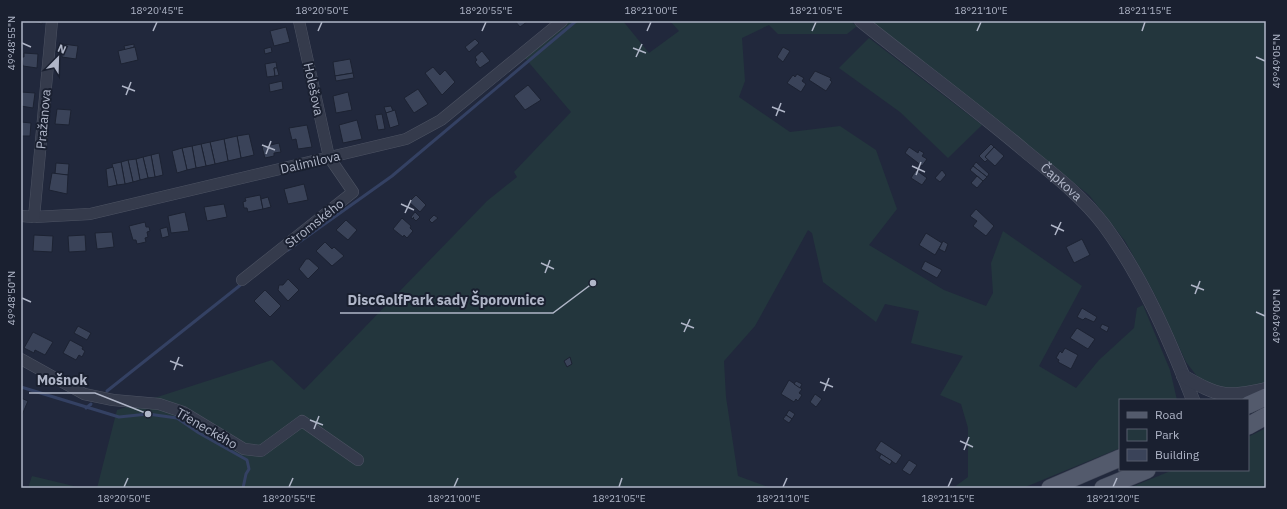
<svg xmlns="http://www.w3.org/2000/svg" width="1287" height="509" font-family="'IBM Plex Sans',sans-serif">
  <rect width="100%" height="100%" fill="#21283c"/>
  <g fill="#23363d">
    <path d="M570,21H623L649,53L679,31L670,21H850L857,26L847,34H778L769,25L742,38L745,81L739,97L790,132L840,126L876,150L897,209L869,245L944,290L986,306L993,293L991,263L1003,231L1082,286L1039,366L1076,388L1099,360L1134,328L1137,308L1143,305L1170,370L1177,400H1120V448L1023,488H953L968,477V428L961,404L940,395L963,356L911,343L919,311L885,304L876,322L823,282L812,233L808,230L755,326L724,361L726,397L738,476L771,488H97L117,410L272,360L304,390L487,201L517,177L514,172L571,112L525,58Z"/>
    <path d="M869,21H1266V382L1242,390L1222,389L1206,383L1196,375L1186,362L1155,295L1125,241L1089,195Z"/>
    <path d="M869,38L982,125L948,158L900,112L839,68Z"/>
    <path d="M1266,428V488H1129L1173,470H1248V437Z"/>
    <path d="M32,476L82,488H28Z"/>
  </g>
  <g fill="none" stroke-linecap="round" stroke-linejoin="round">
    <g stroke="#344163" stroke-width="3">
      <path d="M288,250L392,176L576,21"/>
      <path d="M21,387L119,417L148,414L177,418L199,433L247,460L249,469L246,474L243,488"/>
      <path d="M107,391L243,283"/>
      <path d="M86,408L91,404"/>
    </g>
  </g>
  <g fill="#3a4359" stroke="#1c2232">
    <path d="M28,21H42V24Z"/>
    <path d="M515,21H528L520,27Z"/>
    <path d="M286,27L290,42L274,46L270,31Z"/>
    <path d="M475,39L479,43L469,52L465,47Z"/>
    <path d="M63,44L78,46L76,59L62,57Z"/>
    <path d="M134,44V47L125,50L124,46Z"/>
    <path d="M135,47L138,60L121,64L118,51Z"/>
    <path d="M271,47L272,52L265,54L264,49Z"/>
    <path d="M783,47L790,51L783,62L777,57Z"/>
    <path d="M482,51L490,61L480,68L475,62L477,60L475,57Z"/>
    <path d="M24,53L38,54L37,68L23,66L21,57H24Z"/>
    <path d="M350,59L353,73L335,76L333,62Z"/>
    <path d="M276,62L277,68H274L275,76L267,77L265,64Z"/>
    <path d="M433,67L440,75L445,70L455,82L442,95L425,73Z"/>
    <path d="M274,68H277L279,75L275,76Z"/>
    <path d="M815,71L831,78L830,80L832,82L826,91L809,80Z"/>
    <path d="M353,73L354,78L336,81L335,76Z"/>
    <path d="M797,74L804,78L802,81L806,84L801,92L787,83L793,75L795,77Z"/>
    <path d="M282,81L283,89L270,92L269,84Z"/>
    <path d="M528,85L541,100L525,110L514,96Z"/>
    <path d="M418,89L428,104L414,113L404,98Z"/>
    <path d="M21,92L35,93L33,108L21,106Z"/>
    <path d="M348,92L352,110L336,113L333,96Z"/>
    <path d="M391,106L393,111L386,113L384,107Z"/>
    <path d="M57,109L71,110L69,125L55,124Z"/>
    <path d="M395,110L399,125L390,128L386,113Z"/>
    <path d="M382,114L385,129L378,130L375,115Z"/>
    <path d="M357,120L362,139L343,143L339,125Z"/>
    <path d="M21,122L31,123L30,136H21Z"/>
    <path d="M307,125L312,147L298,149L296,139L292,140L289,128Z"/>
    <path d="M249,134L254,155L241,158L237,136Z"/>
    <path d="M237,136L241,158L228,161L224,139Z"/>
    <path d="M224,139L228,161L215,164L210,142Z"/>
    <path d="M210,142L215,164L206,166L201,144Z"/>
    <path d="M279,143L281,152L274,153V156L265,158L262,147Z"/>
    <path d="M201,144L206,166L196,168L192,146Z"/>
    <path d="M991,144L994,147L985,157L988,159L985,162L979,156Z"/>
    <path d="M192,146L196,168L187,170L182,148Z"/>
    <path d="M909,147L918,153L919,150L924,153L922,156L927,159L922,166L905,153Z"/>
    <path d="M994,147L1004,156L995,166L985,157Z"/>
    <path d="M182,148L187,170L177,173L172,151Z"/>
    <path d="M159,153L163,175L155,177L151,155Z"/>
    <path d="M151,155L155,177L148,178L143,157Z"/>
    <path d="M143,157L148,178L140,180L136,159Z"/>
    <path d="M136,159L140,180L133,182L128,160Z"/>
    <path d="M128,160L133,182L125,184L121,162Z"/>
    <path d="M121,162L125,184L117,185L112,164Z"/>
    <path d="M976,162L989,174L987,177L973,166Z"/>
    <path d="M56,163L69,164L68,175L55,174Z"/>
    <path d="M973,166L987,177L983,181L970,170Z"/>
    <path d="M113,167L117,185L108,187L106,169Z"/>
    <path d="M916,170L927,178L922,185L911,178Z"/>
    <path d="M942,170L946,175L940,182L935,178Z"/>
    <path d="M52,173L68,175L67,194L49,190Z"/>
    <path d="M977,176L983,181L977,188L971,183Z"/>
    <path d="M304,184L308,200L288,204L284,189Z"/>
    <path d="M260,195L263,209L248,212L247,208H244L243,202L246,201L245,198Z"/>
    <path d="M416,195L426,205L420,212L409,202Z"/>
    <path d="M268,197L271,207L263,209L261,199Z"/>
    <path d="M224,204L227,217L207,221L204,207Z"/>
    <path d="M976,209L994,226L986,236L973,226L977,221L970,216Z"/>
    <path d="M185,212L189,231L171,233L168,216Z"/>
    <path d="M415,212L420,217L416,221L413,218L414,217L412,219L411,217Z"/>
    <path d="M434,215L438,218L432,223L429,220Z"/>
    <path d="M402,218L411,226L410,228L413,231L407,238L404,235L403,237L393,229Z"/>
    <path d="M346,220L357,230L348,240L336,230Z"/>
    <path d="M145,222L146,227H149L150,231L147,232L148,237L145,238L146,242L137,244L136,240H133L129,226Z"/>
    <path d="M167,227L169,236L162,238L160,229Z"/>
    <path d="M112,232L114,247L97,249L95,233Z"/>
    <path d="M926,233L942,243L935,255L919,245Z"/>
    <path d="M34,235L53,236L52,252L33,251Z"/>
    <path d="M85,235L86,251L69,252L68,236Z"/>
    <path d="M1082,239L1090,255L1074,263L1066,247Z"/>
    <path d="M943,241L948,244L945,252L939,249Z"/>
    <path d="M325,242L332,249L334,247L344,256L332,266L316,251Z"/>
    <path d="M306,259H309L319,268L308,279L299,269Z"/>
    <path d="M925,261L942,270L937,278L921,269Z"/>
    <path d="M288,279L299,290L288,301L278,290L279,285H283Z"/>
    <path d="M265,290L281,306L270,317L254,301Z"/>
    <path d="M1082,308L1097,317L1094,322L1085,318L1083,320L1077,317Z"/>
    <path d="M1102,324L1109,327L1107,332L1100,328Z"/>
    <path d="M78,326L91,333L87,340L74,333Z"/>
    <path d="M1077,328L1095,339L1088,349L1070,338Z"/>
    <path d="M33,332L53,342L45,355L35,350L34,353L24,348Z"/>
    <path d="M70,340L83,347L82,349L85,351L82,357L79,355L76,360L63,353Z"/>
    <path d="M1065,348L1078,355L1071,369L1058,362L1059,360L1056,358L1060,351L1062,353Z"/>
    <path d="M570,357L572,364L567,367L564,361Z"/>
    <path d="M789,380L802,389L799,393L802,395L798,401L796,399L794,402L781,394Z"/>
    <path d="M796,381L802,384L800,388L794,384Z"/>
    <path d="M815,394L822,399L816,407L810,402Z"/>
    <path d="M21,398L28,401L22,415L21,414Z"/>
    <path d="M789,410L795,414L792,419L786,415Z"/>
    <path d="M786,415L792,419L789,423L783,419Z"/>
    <path d="M881,441L902,455L896,464L875,450Z"/>
    <path d="M881,454L892,461L890,465L879,458Z"/>
    <path d="M909,460L917,465L910,475L902,470Z"/>
  </g>
  <g fill="none" stroke-linecap="round" stroke-linejoin="round">
    <g stroke="#4d5363" stroke-width="12">
      <g id="minor">
        <path d="M21,216L34,217L90,214L406,139L441,120L562,21"/>
        <path d="M34,217L52,21"/>
        <path d="M242,280L353,192L329,157L299,21"/>
        <path d="M21,359L84,394L113,400L159,404L183,412L244,449L261,451L302,421L358,460"/>
      </g>
    </g>
    <g stroke="#4d5363" stroke-width="14">
      <g id="tertiary">
        <path id="s1" d="M861,21C916,65 972,106 1025,151C1053,174 1082,196 1104,225C1143,278 1169,339 1193,400"/>
        <path d="M1183,376C1220,397 1225,398 1266,389"/>
      </g>
    </g>
    <g stroke="#3e4455" stroke-width="18">
      <g id="primary">
        <path d="M1248,405L1266,397"/>
        <path d="M1248,426L1266,416"/>
        <path d="M1050,488L1120,458"/>
        <path d="M1103,488L1147,470"/>
      </g>
    </g>
    <use href="#minor" stroke="#353b4c" stroke-width="11"/>
    <use href="#tertiary" stroke="#353b4c" stroke-width="13"/>
    <use href="#primary" stroke="#535a6c" stroke-width="17"/>
  </g>
  <path fill="none" stroke="#b0b6c8" stroke-width="1.5" d="M153,31L157,22M318,31L322,22M482,31L486,22M647,31L651,22M812,31L816,22M977,31L981,22M1142,31L1145,22M22,43L31,47M633,48L646,53M636,57L642,44M1256,57L1265,61M122,86L135,91M126,95L131,82M772,107L785,112M776,116L781,103M262,145L275,150M266,154L271,141M912,166L925,172M916,175L921,162M401,204L414,210M405,213L411,200M1051,225L1064,231M1055,235L1061,222M541,263L554,269M545,273L550,260M1191,285L1204,290M1195,294L1200,281M22,298L31,302M1256,312L1265,316M681,323L694,328M684,332L690,319M170,361L183,366M174,370L179,357M820,382L833,387M824,391L829,378M310,420L323,425M314,429L319,416M960,441L973,447M964,450L969,437M124,487L128,478M289,487L293,478M454,487L458,478M619,487L622,478M783,487L787,478M948,487L952,478M1113,487L1117,478"/>
  <g text-anchor="middle" stroke-width="4" stroke-linejoin="round" paint-order="stroke">
    <g font-size="13" fill="#b0b6c8" stroke="#1a2030">
      <text transform="translate(314 89) rotate(78)" y="5">Holešova</text>
      <text transform="translate(43 119) rotate(-85)" y="5">Pražanova</text>
      <text transform="translate(310 162) rotate(-13)" y="5">Dalimilova</text>
      <text dy="5" stroke="none"><textPath href="#s1" startOffset="257">Čapkova</textPath></text>
      <text transform="translate(314 223) rotate(-38)" y="5">Stromského</text>
      <text transform="translate(207 428) rotate(30)" y="5">Třeneckého</text>
    </g>
  </g>
  <path fill="none" stroke="#b0b6c8" stroke-width="1.5" d="M593 283L553 313H340M148 414L95 393H29"/>
  <g fill="#b0b6c8" stroke="#1a2030" stroke-width="1.5">
    <circle cx="593" cy="283" r="4"/>
    <circle cx="148" cy="414" r="4"/>
  </g>
  <g font-size="14" text-anchor="middle" font-weight="bold" fill="#b0b6c8" stroke="#1a2030" stroke-width="4" stroke-linejoin="round" paint-order="stroke">
    <text x="446" y="305">DiscGolfPark sady Šporovnice</text>
    <text x="62" y="385">Mošnok</text>
  </g>
  <rect width="1287" height="509" fill="none" stroke="#1a2030" stroke-width="44"/>
  <rect x="1119" y="399" width="130" height="72" fill="#1a2030" stroke="#565c6d"/>
  <rect x="1127" y="412" width="20" height="6" fill="#535a6c" stroke="#565c6d"/>
  <text x="1155" y="419" font-size="12" fill="#b0b6c8">Road</text>
  <rect x="1127" y="429" width="20" height="12" fill="#23363d" stroke="#565c6d"/>
  <text x="1155" y="439" font-size="12" fill="#b0b6c8">Park</text>
  <rect x="1127" y="449" width="20" height="12" fill="#3a4359" stroke="#565c6d"/>
  <text x="1155" y="459" font-size="12" fill="#b0b6c8">Building</text>
  <g transform="translate(58 58) rotate(23)" stroke="#1a2030" stroke-width="3" paint-order="stroke">
  <path d="M0-3L7 15L0 10L-7 15Z" fill="#b0b6c8"/>
  <text y="-6" font-size="11" font-weight="bold" text-anchor="middle" fill="#b0b6c8">N</text>
  </g>
  <rect x="22" y="22" width="1243" height="465" fill="none" stroke="#b0b6c8" stroke-width="1.5"/>
  <g font-size="10" text-anchor="middle" fill="#b0b6c8">
    <text x="157" y="14">18°20'45"E</text>
    <text x="322" y="14">18°20'50"E</text>
    <text x="486" y="14">18°20'55"E</text>
    <text x="651" y="14">18°21'00"E</text>
    <text x="816" y="14">18°21'05"E</text>
    <text x="981" y="14">18°21'10"E</text>
    <text x="1145" y="14">18°21'15"E</text>
    <text transform="translate(11 43) rotate(-90)" y="4">49°48'55"N</text>
    <text transform="translate(1276 61) rotate(-90)" y="4">49°49'05"N</text>
    <text transform="translate(11 298) rotate(-90)" y="4">49°48'50"N</text>
    <text transform="translate(1276 316) rotate(-90)" y="4">49°49'00"N</text>
    <text x="124" y="502">18°20'50"E</text>
    <text x="289" y="502">18°20'55"E</text>
    <text x="454" y="502">18°21'00"E</text>
    <text x="619" y="502">18°21'05"E</text>
    <text x="783" y="502">18°21'10"E</text>
    <text x="948" y="502">18°21'15"E</text>
    <text x="1113" y="502">18°21'20"E</text>
  </g>
</svg>
